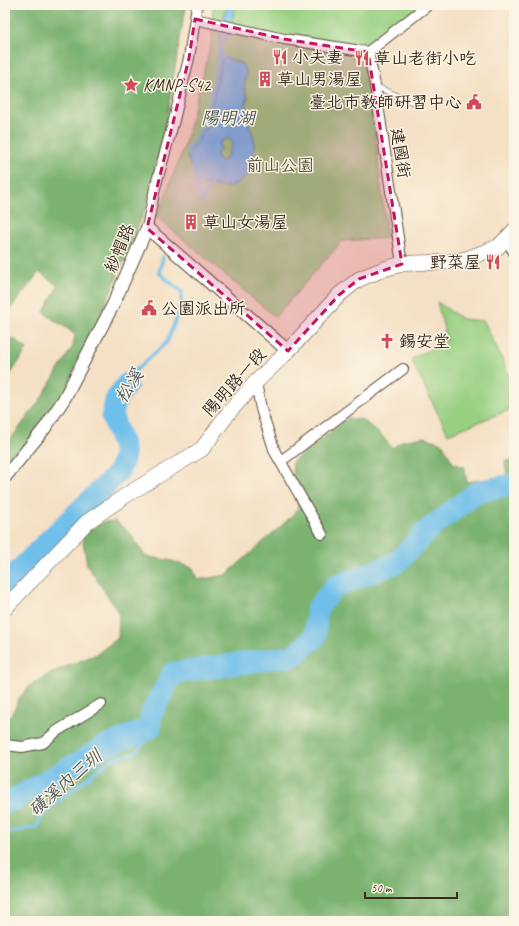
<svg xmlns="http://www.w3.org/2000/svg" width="519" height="926" font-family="Caveat,'LXGW WenKai TC',sans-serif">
  <rect width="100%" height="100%" fill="#fcf5e5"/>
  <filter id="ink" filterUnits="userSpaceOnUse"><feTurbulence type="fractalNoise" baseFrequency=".025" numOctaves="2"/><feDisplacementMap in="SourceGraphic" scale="8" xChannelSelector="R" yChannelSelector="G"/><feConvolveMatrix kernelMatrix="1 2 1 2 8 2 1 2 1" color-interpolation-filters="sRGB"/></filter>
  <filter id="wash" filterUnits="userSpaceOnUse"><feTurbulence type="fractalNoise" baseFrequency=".012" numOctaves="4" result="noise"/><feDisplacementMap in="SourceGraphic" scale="16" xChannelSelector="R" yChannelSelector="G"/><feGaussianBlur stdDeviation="0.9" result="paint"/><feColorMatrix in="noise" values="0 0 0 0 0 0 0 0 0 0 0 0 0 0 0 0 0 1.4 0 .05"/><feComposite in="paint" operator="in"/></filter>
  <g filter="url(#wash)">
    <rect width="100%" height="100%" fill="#f4e0c4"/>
    <g fill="#98d082" stroke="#6a7d50">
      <path d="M213,5H419L365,49L387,238L342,241L275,317L157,217L184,147L212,40Z"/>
      <path d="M437,302L462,319L484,321L514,385V408L448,434L411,359L447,341Z"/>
    </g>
    <g fill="#7ab270" stroke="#5a6e47">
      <path d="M5,5H187L183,21L167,116L147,205L105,305L61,399L5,470V445L14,435L40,400L73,346L75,335C66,326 54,322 44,312L58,286L39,272L5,316Z"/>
      <path d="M13,338L27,349L5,383V345L9,340Z"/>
      <path d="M348,418L363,420L382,436L392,448L402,441L424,437L442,443L453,463L464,467L467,482L507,476L505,461L514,460V921H5V714L11,716L20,697L31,685L51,673L97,654L118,638L119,613L87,565L82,535L103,522L115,521L130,533L145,556L172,561L193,568L197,580L226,575L290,518L298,508L292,462Z"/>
    </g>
    <g fill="#6fbfea" stroke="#557484" fill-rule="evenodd">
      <path d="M227,5H235L233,17L228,36L221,45L219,43L220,34Z"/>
      <path d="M223,57C229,59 236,61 242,64C244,67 246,71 246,74C246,83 241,88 248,96L246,102L249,124L254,138V147L253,160L246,177L230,187H222L198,183L193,170L187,157L207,126L222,58ZM229,138L233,143L225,160L219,161L217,154L220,149V142Z"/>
    </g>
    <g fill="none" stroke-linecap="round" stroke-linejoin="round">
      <g stroke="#6fbfea" stroke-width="3.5">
        <path d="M222,41L220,51L224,60"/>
        <path d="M190,156L188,149L210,118L209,109L220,51"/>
        <path d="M193,168L201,202"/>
        <path d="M201,202L212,182"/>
        <path d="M127,384L136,370L167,342L180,308L182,292L159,273L163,257"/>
        <path d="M5,833L37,827L40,818L71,791L112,759L135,753L142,744L147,741L151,734L150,728"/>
      </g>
      <g stroke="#6fbfea" stroke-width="22">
        <path d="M5,585L46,543L106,485L119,471L124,457L123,446L112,416L116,399L127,384"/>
        <path d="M5,802L13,800L49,779L83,760L101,748L150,728L151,714L173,673L293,656L315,637L317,609L334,587L396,563L429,529L477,492L513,484L514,483"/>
      </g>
    </g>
  </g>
  <g filter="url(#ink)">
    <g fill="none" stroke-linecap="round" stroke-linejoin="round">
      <g stroke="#574537" stroke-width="6">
        <path id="service" d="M375,86L412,102"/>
      </g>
      <g stroke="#574537" stroke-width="12">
        <g id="minor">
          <path d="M195,19L284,39L368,52"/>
          <path d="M368,52L375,85L402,264"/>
          <path d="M368,52L428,5"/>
          <path d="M147,228L155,188L173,124L189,58L197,5"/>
          <path d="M506,239L514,252"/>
          <path d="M256,382L261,409L275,452L322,534"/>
          <path d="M281,461L403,369"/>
          <path d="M5,745L22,747L43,743L57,731L101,704"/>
        </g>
      </g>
      <g stroke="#574537" stroke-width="14">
        <path id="tertiary" d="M5,477L45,428L64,399L113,305L147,228L161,240L288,351"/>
      </g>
      <g stroke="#574537" stroke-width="16">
        <path id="primary" d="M5,608L87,522L128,494L202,449L230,411L256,382L288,351L339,295L359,279L384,269L402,264L414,263L448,262L466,259L498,247L514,231"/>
      </g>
      <use href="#service" stroke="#fff" stroke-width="5"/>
      <use href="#minor" stroke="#fff" stroke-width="10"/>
      <use href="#tertiary" stroke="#fff" stroke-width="12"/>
      <use href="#primary" stroke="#fff" stroke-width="15"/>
    </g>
  </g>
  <path fill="#c2185b" fill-opacity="0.2" stroke="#c2185b" stroke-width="3" stroke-dasharray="8 5" stroke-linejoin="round" d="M195,19L284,39L368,52L402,264L359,279L339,295L288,351L147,228L189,58Z"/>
  <defs>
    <g id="restaurant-bare" transform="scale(1.2)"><path d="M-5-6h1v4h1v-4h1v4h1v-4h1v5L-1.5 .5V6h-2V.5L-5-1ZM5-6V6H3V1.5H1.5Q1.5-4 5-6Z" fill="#d1495b" stroke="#fcf5e5" stroke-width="2.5" paint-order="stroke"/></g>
    <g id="building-bare" transform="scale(1.2)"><path d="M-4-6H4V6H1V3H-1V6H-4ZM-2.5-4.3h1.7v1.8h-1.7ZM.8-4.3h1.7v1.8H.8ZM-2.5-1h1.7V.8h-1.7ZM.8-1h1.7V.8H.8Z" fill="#d1495b" stroke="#fcf5e5" stroke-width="2.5" paint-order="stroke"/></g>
    <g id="sight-bare" transform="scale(1.2)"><path d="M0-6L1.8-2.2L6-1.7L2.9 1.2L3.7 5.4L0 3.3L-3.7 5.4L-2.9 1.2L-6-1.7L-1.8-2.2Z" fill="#d1495b" stroke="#fcf5e5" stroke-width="2.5" paint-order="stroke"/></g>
    <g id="civic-bare" transform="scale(1.2)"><path d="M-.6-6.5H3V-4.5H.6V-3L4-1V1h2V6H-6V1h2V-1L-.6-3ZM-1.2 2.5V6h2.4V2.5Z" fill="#d1495b" stroke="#fcf5e5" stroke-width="2.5" paint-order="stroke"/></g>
    <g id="church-bare" transform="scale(1.2)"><path d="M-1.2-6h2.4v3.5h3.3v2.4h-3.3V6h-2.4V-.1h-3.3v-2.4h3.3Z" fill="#d1495b" stroke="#fcf5e5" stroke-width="2.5" paint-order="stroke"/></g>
  </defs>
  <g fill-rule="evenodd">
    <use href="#restaurant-bare" x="280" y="57"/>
    <use href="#restaurant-bare" x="362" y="58"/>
    <use href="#building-bare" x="265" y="79"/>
    <use href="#sight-bare" x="131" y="85"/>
    <use href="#civic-bare" x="474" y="102"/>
    <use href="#building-bare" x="191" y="222"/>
    <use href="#restaurant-bare" x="493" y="262"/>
    <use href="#civic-bare" x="149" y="308"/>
    <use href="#church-bare" x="387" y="341"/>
  </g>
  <g text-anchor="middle" stroke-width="3" stroke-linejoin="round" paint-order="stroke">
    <g font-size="17" fill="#3b2a1e" stroke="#fcf5e5" text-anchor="start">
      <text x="292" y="63">小夫妻</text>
      <text x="374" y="64">草山老街小吃</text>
      <text x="277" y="85">草山男湯屋</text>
      <text x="143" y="91">KMNP-S42</text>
      <text x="462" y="108" text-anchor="end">臺北市教師研習中心</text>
      <text x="203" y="228">草山女湯屋</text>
      <text x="481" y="268" text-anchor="end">野菜屋</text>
      <text x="161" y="314">公園派出所</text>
      <text x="399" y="347">錫安堂</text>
    </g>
    <g font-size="17" fill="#3b2a1e" stroke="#fcf5e5">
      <text transform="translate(401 153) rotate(81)" y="6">建國街</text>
      <text transform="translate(119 248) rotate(-67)" y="6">紗帽路</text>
      <text transform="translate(234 382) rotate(-48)" y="6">陽明路一段</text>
    </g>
    <g font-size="17" fill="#525437" stroke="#fcf5e5">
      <text x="280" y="171">前山公園</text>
    </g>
    <g font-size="18" font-style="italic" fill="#4b575b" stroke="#fcf5e5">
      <text x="228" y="124">陽明湖</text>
      <text transform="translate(129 386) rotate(-57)" y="6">松溪</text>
      <text transform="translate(65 783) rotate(-41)" y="6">磺溪內三圳</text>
    </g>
  </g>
  <rect width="519" height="926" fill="none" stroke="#fcf5e5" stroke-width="20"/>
  <path d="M365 892v6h92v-6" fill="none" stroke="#3b2a1e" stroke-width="2"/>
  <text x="371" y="892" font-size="12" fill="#3b2a1e" stroke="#fcf5e5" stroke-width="3" paint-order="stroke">50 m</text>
</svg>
